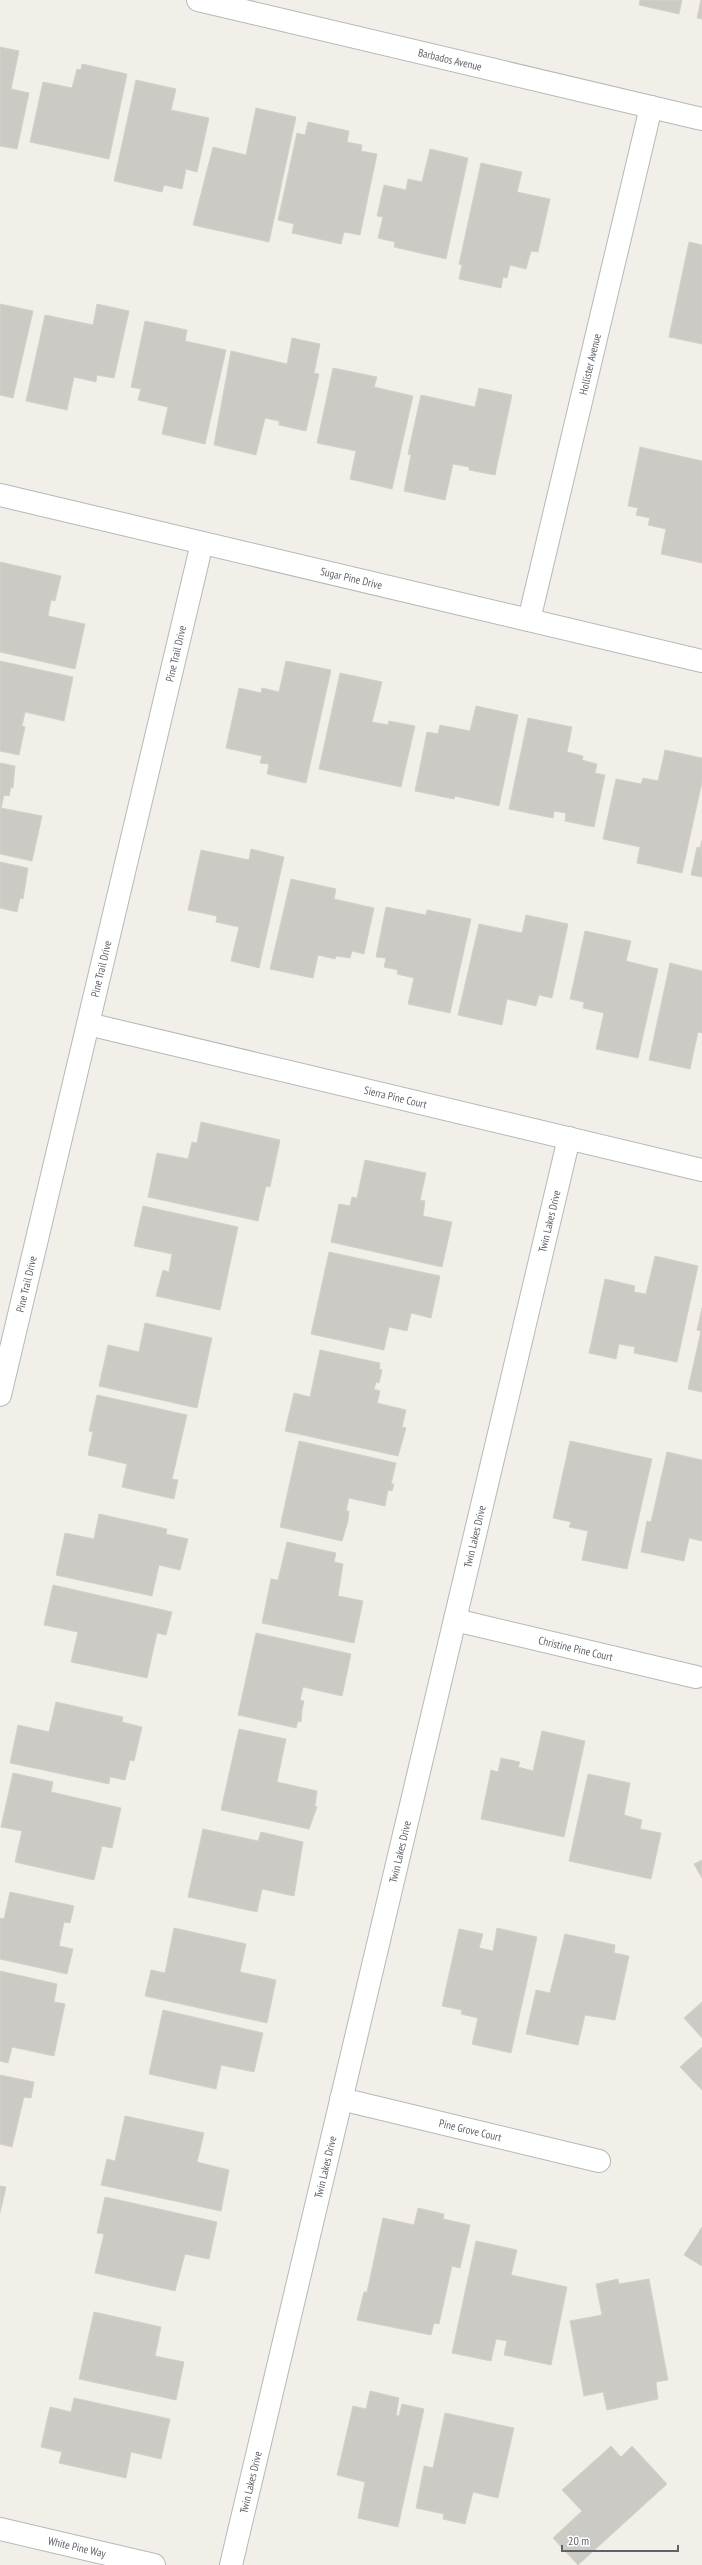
<svg xmlns="http://www.w3.org/2000/svg" width="702" height="2565" font-family="'PT Sans Narrow',sans-serif">
  <rect width="100%" height="100%" fill="#f1efe8"/>
  <g fill="#cccac5" stroke="#d6d1c6">
    <path d="M640,0H682L679,14L639,5Z"/>
    <path d="M701,0H702V19L697,18Z"/>
    <path d="M0,47L19,51L11,89L29,93L17,149L0,146Z"/>
    <path d="M82,64L127,74L109,159L30,142L43,82L72,88L77,69L81,70Z"/>
    <path d="M136,80L176,89L171,110L209,118L197,172L186,169L182,189L164,185L162,192L114,181Z"/>
    <path d="M256,108L296,117L269,242L193,225L213,147L246,155Z"/>
    <path d="M308,122L349,131L347,142L362,145L361,151L377,154L360,235L344,232L341,244L292,233L294,224L278,220L297,133L305,135Z"/>
    <path d="M430,149L468,158L446,259L394,247L395,242L378,238L383,217L377,216L384,185L406,190L408,179L422,182Z"/>
    <path d="M481,163L522,172L517,192L550,199L538,252L531,251L526,269L510,265L507,278L503,277L501,288L459,279L462,265L459,264Z"/>
    <path d="M689,242L702,245V344L669,337Z"/>
    <path d="M0,304L33,311L13,398L0,395Z"/>
    <path d="M97,304L129,311L114,378L97,375L96,382L74,377L67,410L26,401L45,315L93,325Z"/>
    <path d="M145,321L187,330L185,341L226,350L205,444L162,434L168,407L138,400L141,389L131,387Z"/>
    <path d="M292,338L320,344L314,373L319,374L306,431L279,425V421L265,418L256,455L214,445L231,351L287,364Z"/>
    <path d="M333,368L377,377L374,387L413,396L392,489L350,479L356,451L317,443Z"/>
    <path d="M479,388L512,395L495,475L469,470V467L453,464L445,500L404,491L411,455L408,454L421,395L475,407Z"/>
    <path d="M640,447L702,461V563L661,554L666,529L648,525L650,518L636,515L638,508L628,506Z"/>
    <path d="M0,562L61,576L55,601L51,600L48,616L85,624L75,669L0,652Z"/>
    <path d="M0,661L73,677L64,721L25,712L22,726L25,727L19,755L0,751Z"/>
    <path d="M286,661L331,670L306,783L267,774L269,764L260,763L262,756L226,748L239,688L261,693L262,688L279,692Z"/>
    <path d="M340,673L382,682L372,722L388,725L389,721L415,726L401,787L319,769Z"/>
    <path d="M476,706L518,715L499,806L455,796L454,799L415,791L427,732L438,734L440,725L470,731Z"/>
    <path d="M528,718L572,727L567,752L583,756L582,760L597,764L595,773L605,775L594,827L565,821L566,813L554,811L553,818L509,809Z"/>
    <path d="M665,750L702,758V782L682,873L637,863L640,847L603,839L616,779L641,784L643,778L658,781Z"/>
    <path d="M0,763L15,766L13,788L11,787L9,796L4,795L1,808L42,816L32,861L0,854Z"/>
    <path d="M702,840V877L691,875L697,847L700,848Z"/>
    <path d="M251,849L284,857L259,968L231,961L239,927L216,922L217,916L188,910L201,850L249,860Z"/>
    <path d="M0,862L28,868L23,899L20,898L17,912L0,908Z"/>
    <path d="M291,879L336,889L334,899L374,908L364,954L352,951L350,958L336,956L335,959L318,955L313,978L270,969Z"/>
    <path d="M386,907L426,915L427,910L471,919L450,1013L408,1004L414,978L397,974L398,970L384,967L386,958L376,957Z"/>
    <path d="M526,915L568,924L552,998L539,995L536,1006L507,999L502,1025L458,1015L479,924L522,933Z"/>
    <path d="M585,931L631,941L626,961L658,969L638,1058L596,1049L604,1013L583,1008L584,1002L570,999Z"/>
    <path d="M670,963L702,971V1033L698,1032L690,1069L649,1060Z"/>
    <path d="M201,1122L280,1140L270,1187L266,1186L258,1221L148,1197L157,1153L188,1159L192,1142L197,1143Z"/>
    <path d="M365,1160L426,1173L420,1200L425,1201L423,1216L452,1222L442,1267L331,1242L339,1204L350,1206L352,1197L357,1198Z"/>
    <path d="M143,1206L238,1227L220,1310L156,1296L163,1270L169,1272L172,1254L134,1246Z"/>
    <path d="M329,1252L440,1276L431,1318L411,1313L407,1331L389,1327L384,1350L311,1334Z"/>
    <path d="M655,1256L698,1266L677,1362L634,1353L635,1347L619,1344L616,1359L589,1353L605,1279L635,1286L634,1292L646,1294Z"/>
    <path d="M702,1308V1392L688,1389L701,1331L697,1330Z"/>
    <path d="M145,1323L212,1338L197,1408L99,1386L108,1345L139,1352Z"/>
    <path d="M320,1350L380,1363L379,1369L382,1370L379,1383L376,1382L374,1389L380,1391L377,1403L406,1410L402,1427L406,1428L398,1456L285,1431L294,1393L310,1397Z"/>
    <path d="M97,1395L187,1415L172,1479L178,1480L174,1499L122,1487L127,1464L88,1455L93,1432L89,1431Z"/>
    <path d="M299,1441L396,1463L391,1484H394L392,1491L388,1490L385,1506L349,1498L346,1511H349L348,1521L342,1541L280,1527Z"/>
    <path d="M570,1441L652,1459L627,1569L582,1560L588,1531L569,1527L571,1522L553,1518Z"/>
    <path d="M667,1452L702,1460V1541L689,1538L684,1561L641,1552L647,1521L651,1522Z"/>
    <path d="M99,1514L167,1529L166,1534L188,1539L180,1570L159,1565L152,1596L56,1575L65,1533L94,1539Z"/>
    <path d="M287,1542L336,1553L334,1562L343,1564L338,1596L363,1601L354,1643L262,1623L271,1579L278,1580Z"/>
    <path d="M53,1585L172,1612L166,1635L157,1633L147,1678L71,1662L78,1632L44,1625Z"/>
    <path d="M256,1633L351,1654L342,1696L303,1687L300,1700L304,1701L302,1710L301,1722L298,1721L296,1728L238,1715Z"/>
    <path d="M56,1702L123,1717L122,1722L142,1727L134,1761L130,1760L125,1780L110,1777L109,1784L10,1763L18,1725L49,1732Z"/>
    <path d="M239,1729L286,1739L277,1782L317,1791L315,1806L317,1807L309,1829L221,1810Z"/>
    <path d="M542,1731L585,1741L564,1837L481,1819L491,1770L498,1772L501,1758L520,1762L518,1767L533,1771Z"/>
    <path d="M13,1773L53,1782L51,1792L121,1808L112,1848L102,1846L94,1880L15,1862L22,1831L1,1827Z"/>
    <path d="M588,1774L630,1783L624,1815L642,1820L640,1829L661,1833L651,1879L569,1861Z"/>
    <path d="M203,1829L258,1841L261,1832L303,1842L294,1896L262,1889L257,1912L188,1897Z"/>
    <path d="M702,1860V1878L694,1864Z"/>
    <path d="M10,1892L74,1906L70,1923L64,1922L59,1946L73,1949L67,1974L0,1959V1918L4,1919Z"/>
    <path d="M174,1928L246,1944L240,1972L276,1980L267,2023L145,1996L151,1970L165,1973Z"/>
    <path d="M497,1928L537,1937L511,2053L472,2044L478,2018L461,2014L462,2010L442,2006L459,1929L483,1934L479,1948L493,1951Z"/>
    <path d="M565,1934L615,1945L614,1953L629,1956L615,2020L585,2015L578,2045L526,2034L536,1990L550,1993Z"/>
    <path d="M0,1971L57,1984L54,2002L65,2004L54,2056L12,2047L8,2063L0,2061Z"/>
    <path d="M702,2002V2038L684,2018Z"/>
    <path d="M163,2010L263,2033L254,2072L221,2065L216,2089L149,2074Z"/>
    <path d="M702,2047V2090L680,2067Z"/>
    <path d="M0,2075L34,2082L31,2098L24,2097L12,2147L0,2144Z"/>
    <path d="M125,2116L204,2133L197,2162L229,2170L221,2211L101,2185L107,2159L115,2161Z"/>
    <path d="M0,2186L6,2187L0,2213Z"/>
    <path d="M105,2197L217,2222L209,2259L185,2254L175,2291L95,2273L104,2234L97,2233Z"/>
    <path d="M418,2208L444,2214L443,2219L470,2225L460,2268L452,2266L439,2324L434,2323L431,2335L357,2320L364,2292H367L383,2218L414,2225Z"/>
    <path d="M702,2227V2266L684,2255Z"/>
    <path d="M476,2241L517,2250L511,2275L567,2287L551,2365L504,2355L507,2341L496,2339L491,2361L452,2353Z"/>
    <path d="M618,2279L619,2284L649,2279L668,2380L656,2382L658,2399L607,2410L603,2392L584,2396L570,2321L602,2315L596,2284Z"/>
    <path d="M94,2312L161,2327L155,2356L184,2362L176,2400L79,2379Z"/>
    <path d="M370,2391L399,2398L396,2415L399,2416L402,2404L424,2409L398,2527L358,2518L365,2482L337,2475L353,2406L366,2409Z"/>
    <path d="M74,2398L170,2419L161,2459L131,2452L126,2478L59,2463L62,2452L41,2447L50,2407L71,2412Z"/>
    <path d="M445,2413L514,2428L498,2498L473,2492L465,2524L443,2519L444,2514L416,2508L424,2466L433,2468Z"/>
    <path d="M611,2446L621,2457L632,2446L667,2484L578,2565L553,2538L582,2511L562,2490Z"/>
  </g>
  <g fill="none" stroke-linecap="round" stroke-linejoin="round">
    <g stroke="#b5b8bc" stroke-width="24">
      <g id="street">
        <path id="s1" d="M198,0L702,119"/>
        <path id="s2" d="M0,495L702,661"/>
        <path id="s3" d="M529,620L651,107"/>
        <path id="s4" d="M88,1024L702,1170"/>
        <path id="s5" d="M0,1395L202,543"/>
        <path id="s6" d="M455,1620L696,1677"/>
        <path id="s7" d="M341,2099L599,2161"/>
        <path id="s8" d="M0,2529L154,2565"/>
        <path id="s9" d="M231,2565L569,1138"/>
      </g>
    </g>
    <use href="#street" stroke="#fff" stroke-width="22"/>
  </g>
  <g text-anchor="middle" stroke-width="3" stroke-linejoin="round" paint-order="stroke">
    <g font-size="11" fill="#5f6368" stroke="#fff">
      <text dy="4" stroke="none"><textPath href="#s1" startOffset="259">Barbados Avenue</textPath></text>
      <text dy="4" stroke="none"><textPath href="#s3" startOffset="263">Hollister Avenue</textPath></text>
      <text dy="4" stroke="none"><textPath href="#s2" startOffset="361">Sugar Pine Drive</textPath></text>
      <text dy="4" stroke="none"><textPath href="#s5" startOffset="762">Pine Trail Drive</textPath></text>
      <text dy="4" stroke="none"><textPath href="#s5" startOffset="438">Pine Trail Drive</textPath></text>
      <text dy="4" stroke="none"><textPath href="#s4" startOffset="316">Sierra Pine Court</textPath></text>
      <text dy="4" stroke="none"><textPath href="#s9" startOffset="1381">Twin Lakes Drive</textPath></text>
      <text dy="4" stroke="none"><textPath href="#s5" startOffset="114">Pine Trail Drive</textPath></text>
      <text dy="4" stroke="none"><textPath href="#s9" startOffset="1057">Twin Lakes Drive</textPath></text>
      <text dy="4" stroke="none"><textPath href="#s6" startOffset="124">Christine Pine Court</textPath></text>
      <text dy="4" stroke="none"><textPath href="#s9" startOffset="733">Twin Lakes Drive</textPath></text>
      <text dy="4" stroke="none"><textPath href="#s7" startOffset="133">Pine Grove Court</textPath></text>
      <text dy="4" stroke="none"><textPath href="#s9" startOffset="409">Twin Lakes Drive</textPath></text>
      <text dy="4" stroke="none"><textPath href="#s9" startOffset="85">Twin Lakes Drive</textPath></text>
      <text dy="4" stroke="none"><textPath href="#s8" startOffset="79">White Pine Way</textPath></text>
    </g>
  </g>
  <path d="M562 2545v6h116v-6" fill="none" stroke="#5f6368" stroke-width="2"/>
  <text x="568" y="2545" font-size="12" fill="#5f6368" stroke="#ffffff" stroke-width="3" paint-order="stroke">20 m</text>
</svg>
